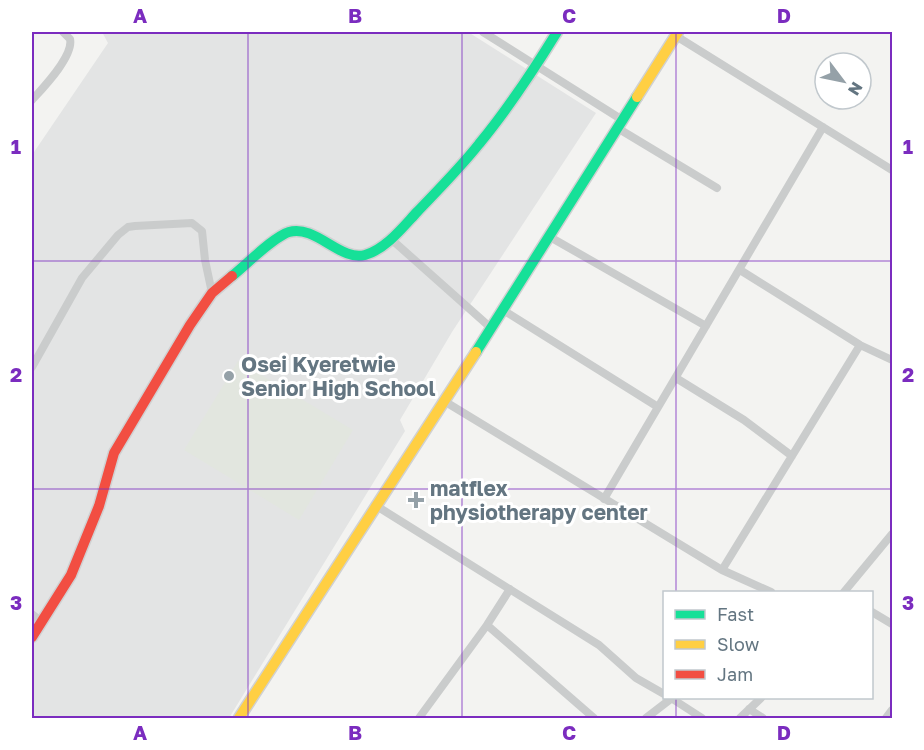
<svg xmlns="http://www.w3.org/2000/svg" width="924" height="750" font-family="'Golos Text',sans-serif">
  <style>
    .built { fill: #e3e4e4 }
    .green { fill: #e2e6df }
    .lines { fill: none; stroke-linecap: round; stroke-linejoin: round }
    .fast-casing { stroke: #d0d1d2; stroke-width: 13 }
    .slow-casing { stroke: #d0d1d2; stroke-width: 13 }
    .jam-casing { stroke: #d0d1d2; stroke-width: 13 }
    .street { stroke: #cacccc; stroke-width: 8 }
    .fast { stroke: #16e098; stroke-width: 10 }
    .slow { stroke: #ffcf43; stroke-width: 10 }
    .jam { stroke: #f24e42; stroke-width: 10 }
    .grid { fill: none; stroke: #7b2cbf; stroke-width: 1.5; stroke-opacity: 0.55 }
    .poi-dot { fill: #95a1a8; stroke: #fff; stroke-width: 2 }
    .labels { text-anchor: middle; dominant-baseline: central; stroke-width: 6; stroke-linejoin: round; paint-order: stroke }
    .poi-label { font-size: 21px; font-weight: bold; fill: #637581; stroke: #fff; text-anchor: start }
    .neatline { fill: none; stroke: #7b2cbf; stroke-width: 2 }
    .grid-label { font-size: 20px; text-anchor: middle; font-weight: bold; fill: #7b2cbf }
  </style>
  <rect width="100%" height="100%" fill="#f3f3f1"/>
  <path class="built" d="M 102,32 L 468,32 L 596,113 L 452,332 L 400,420 L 405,431 L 229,718 L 32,718 L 32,155 L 108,43 Z"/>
  <path class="green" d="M 238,361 L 353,430 L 299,520 L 184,450 Z"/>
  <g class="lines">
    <defs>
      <path id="fast" d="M 232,276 C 246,265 273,237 289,232 C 315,224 341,262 365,255 C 386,249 403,227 417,212 C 438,190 460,168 479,144 C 508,109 533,71 557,32
        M 476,352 L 637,97"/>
      <path id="slow" d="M 637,97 L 678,32
        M 239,718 L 476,352"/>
      <path id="jam" d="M 32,637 L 71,575 L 99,506 L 114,453 L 190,325 L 212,293 L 232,276"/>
    </defs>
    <use href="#fast" class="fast-casing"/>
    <use href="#slow" class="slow-casing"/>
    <use href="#jam" class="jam-casing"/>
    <path class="street" d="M 483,32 L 624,121
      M 676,36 L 892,170
      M 32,100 C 43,88 74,56 70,39 L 63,32
      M 619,129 L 717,188
      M 550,237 L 706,326
      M 391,239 L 491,328
      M 740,270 L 860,345 L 892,360
      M 503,310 L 658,407
      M 32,367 L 82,278 L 118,235 L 128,227 L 135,226 L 192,223 L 202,231 L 205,260 L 212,293
      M 676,378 L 744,420 L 792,456
      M 444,401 L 722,570 L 771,592
      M 604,499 L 823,127
      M 375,505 L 599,645 L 636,678 L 664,694
      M 722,570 L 860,345
      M 844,592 L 892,534
      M 872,612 L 892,624
      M 32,614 L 42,622
      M 487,625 L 594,718
      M 671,698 L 702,718
      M 749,709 L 763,718
      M 419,718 L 487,625 L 510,589
      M 646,718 L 672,698
      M 740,718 L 761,698
      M 886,718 L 892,710"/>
    <use href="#fast" class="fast"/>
    <use href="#slow" class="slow"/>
    <use href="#jam" class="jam"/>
  </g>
  <path class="grid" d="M 248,32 L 248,718M 462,32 L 462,718M 676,32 L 676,592M 32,261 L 892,261M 32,489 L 892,489M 676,698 L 676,718"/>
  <g class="poi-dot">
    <circle cx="229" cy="376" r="6"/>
    <path d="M413 491h6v6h6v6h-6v6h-6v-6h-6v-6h6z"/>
  </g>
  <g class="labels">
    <g class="poi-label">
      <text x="241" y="364">Osei Kyeretwie<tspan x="241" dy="24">Senior High School</tspan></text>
      <text x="430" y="488">matflex<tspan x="430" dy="24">physiotherapy center</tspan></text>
    </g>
  </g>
  <rect width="924" height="750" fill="none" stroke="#ffffff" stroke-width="66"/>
  <rect x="663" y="591" width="210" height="108" fill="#ffffff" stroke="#c1c8cd" stroke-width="1.5"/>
  <rect x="675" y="610" width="30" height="9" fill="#16e098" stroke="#c1c8cd" stroke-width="1.5"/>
  <text x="717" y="621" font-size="18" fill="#637581">Fast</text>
  <rect x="675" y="640" width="30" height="9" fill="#ffcf43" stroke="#c1c8cd" stroke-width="1.5"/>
  <text x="717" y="651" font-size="18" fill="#637581">Slow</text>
  <rect x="675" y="670" width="30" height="9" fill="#f24e42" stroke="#c1c8cd" stroke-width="1.5"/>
  <text x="717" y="681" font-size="18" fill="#637581">Jam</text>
  <g transform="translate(843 81) rotate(122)"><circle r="28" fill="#ffffff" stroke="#c1c8cd" stroke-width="1.5"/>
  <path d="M0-4.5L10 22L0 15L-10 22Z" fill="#95a1a8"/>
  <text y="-9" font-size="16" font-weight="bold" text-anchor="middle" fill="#637581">N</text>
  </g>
  <rect x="33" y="33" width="858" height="684" class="neatline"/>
  <g class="grid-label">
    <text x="140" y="23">A</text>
    <text x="355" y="23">B</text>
    <text x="569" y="23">C</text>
    <text x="784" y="23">D</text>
    <text x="16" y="154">1</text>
    <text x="908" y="154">1</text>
    <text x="16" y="382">2</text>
    <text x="908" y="382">2</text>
    <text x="16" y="610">3</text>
    <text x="908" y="610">3</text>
    <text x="140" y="740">A</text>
    <text x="355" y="740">B</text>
    <text x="569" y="740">C</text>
    <text x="784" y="740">D</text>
  </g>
</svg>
